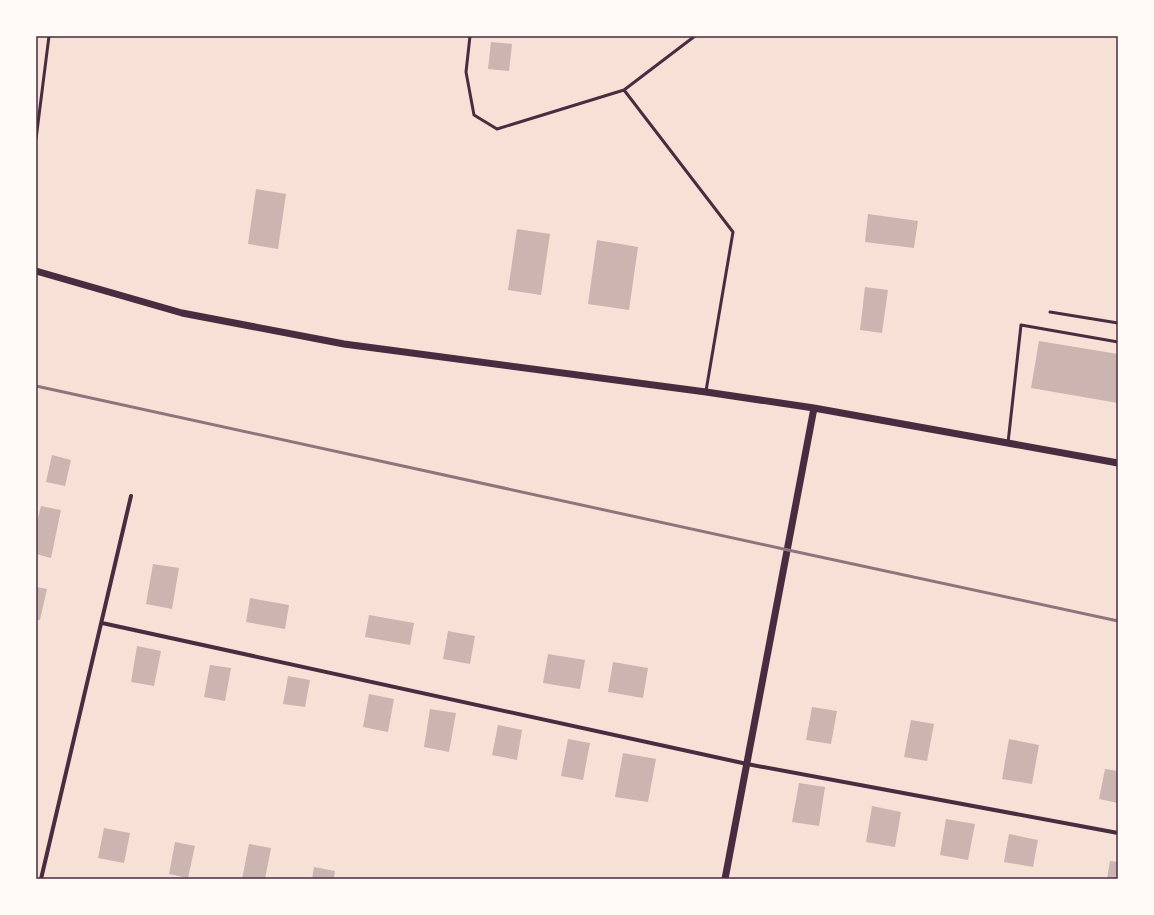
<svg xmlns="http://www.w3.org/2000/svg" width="1154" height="915" font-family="'PT Sans Narrow',sans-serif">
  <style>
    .building { fill: #ccb4b1 }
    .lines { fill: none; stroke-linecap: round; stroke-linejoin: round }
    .service { stroke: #4a2c40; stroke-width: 3 }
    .minor { stroke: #4a2c40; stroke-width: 4 }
    .tertiary { stroke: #4a2c40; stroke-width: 7 }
    .rail { stroke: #8f747c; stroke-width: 3 }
    .neatline { fill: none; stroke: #4a2c40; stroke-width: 1.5 }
  </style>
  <rect width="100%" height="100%" fill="#f7e1d7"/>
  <path class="building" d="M 491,42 L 512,44 L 509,71 L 488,69 Z
    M 256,189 L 286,194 L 278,249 L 248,244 Z
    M 868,214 L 918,221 L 914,248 L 865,242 Z
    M 517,229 L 550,234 L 541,295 L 508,290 Z
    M 597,240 L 638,247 L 629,310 L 588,304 Z
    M 865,287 L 888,290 L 882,333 L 860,330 Z
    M 1039,341 L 1118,354 L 1118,403 L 1031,388 Z
    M 52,455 L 71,460 L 65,486 L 46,482 Z
    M 41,506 L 61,510 L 51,558 L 36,554 L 36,526 Z
    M 153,564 L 179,568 L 172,609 L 146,604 Z
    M 36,587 L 47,589 L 40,620 L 36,620 Z
    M 250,598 L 289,605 L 285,629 L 246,622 Z
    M 369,615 L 414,623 L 410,645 L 365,637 Z
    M 448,631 L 475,636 L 470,664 L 443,659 Z
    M 137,646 L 161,651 L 154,686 L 131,682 Z
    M 548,654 L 585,660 L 580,689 L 543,683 Z
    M 613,662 L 648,668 L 643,698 L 608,692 Z
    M 210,665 L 231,668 L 225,701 L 204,697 Z
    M 288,676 L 310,680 L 305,707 L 283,704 Z
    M 369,694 L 394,699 L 388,732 L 363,727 Z
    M 812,707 L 837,711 L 831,744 L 806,740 Z
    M 430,709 L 456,713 L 449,752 L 424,747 Z
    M 911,720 L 934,724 L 927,761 L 904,757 Z
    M 498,725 L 522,730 L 517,760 L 492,755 Z
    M 568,739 L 590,743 L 583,780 L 561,776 Z
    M 1009,739 L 1039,745 L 1032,784 L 1002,779 Z
    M 623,753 L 656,759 L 648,802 L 615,797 Z
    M 1105,769 L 1118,771 L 1118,803 L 1099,799 Z
    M 799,783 L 825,787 L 819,826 L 792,822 Z
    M 872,806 L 901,812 L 895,847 L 866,842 Z
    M 946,819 L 975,824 L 968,860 L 940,855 Z
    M 104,828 L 130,833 L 124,863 L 98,858 Z
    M 1009,834 L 1038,840 L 1033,867 L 1004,862 Z
    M 175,842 L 195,846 L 188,878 L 169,874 Z
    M 249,844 L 271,848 L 265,879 L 242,879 Z
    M 1110,861 L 1118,862 L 1118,879 L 1107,879 Z
    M 314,867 L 335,871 L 334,879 L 312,879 Z"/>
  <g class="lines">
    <path class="service" d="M 470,36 L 466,72 L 474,115 L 497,129 L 624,90 L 695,36
      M 624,90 L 733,232 L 706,391
      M 36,139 L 49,36
      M 1050,312 L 1118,323
      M 1008,443 L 1021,325 L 1118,342"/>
    <path class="minor" d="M 102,623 L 747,764 L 1118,833
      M 41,879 L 131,496"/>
    <path class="tertiary" d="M 36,271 L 182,313 L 344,344 L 706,392 L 814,408 L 1118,463
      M 725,879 L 814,408"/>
    <path class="rail" d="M 36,386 L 788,550 L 1118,621"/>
  </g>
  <rect width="1154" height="915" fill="none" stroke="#fffaf5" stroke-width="74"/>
  <rect x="37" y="37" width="1080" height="841" class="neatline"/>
</svg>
